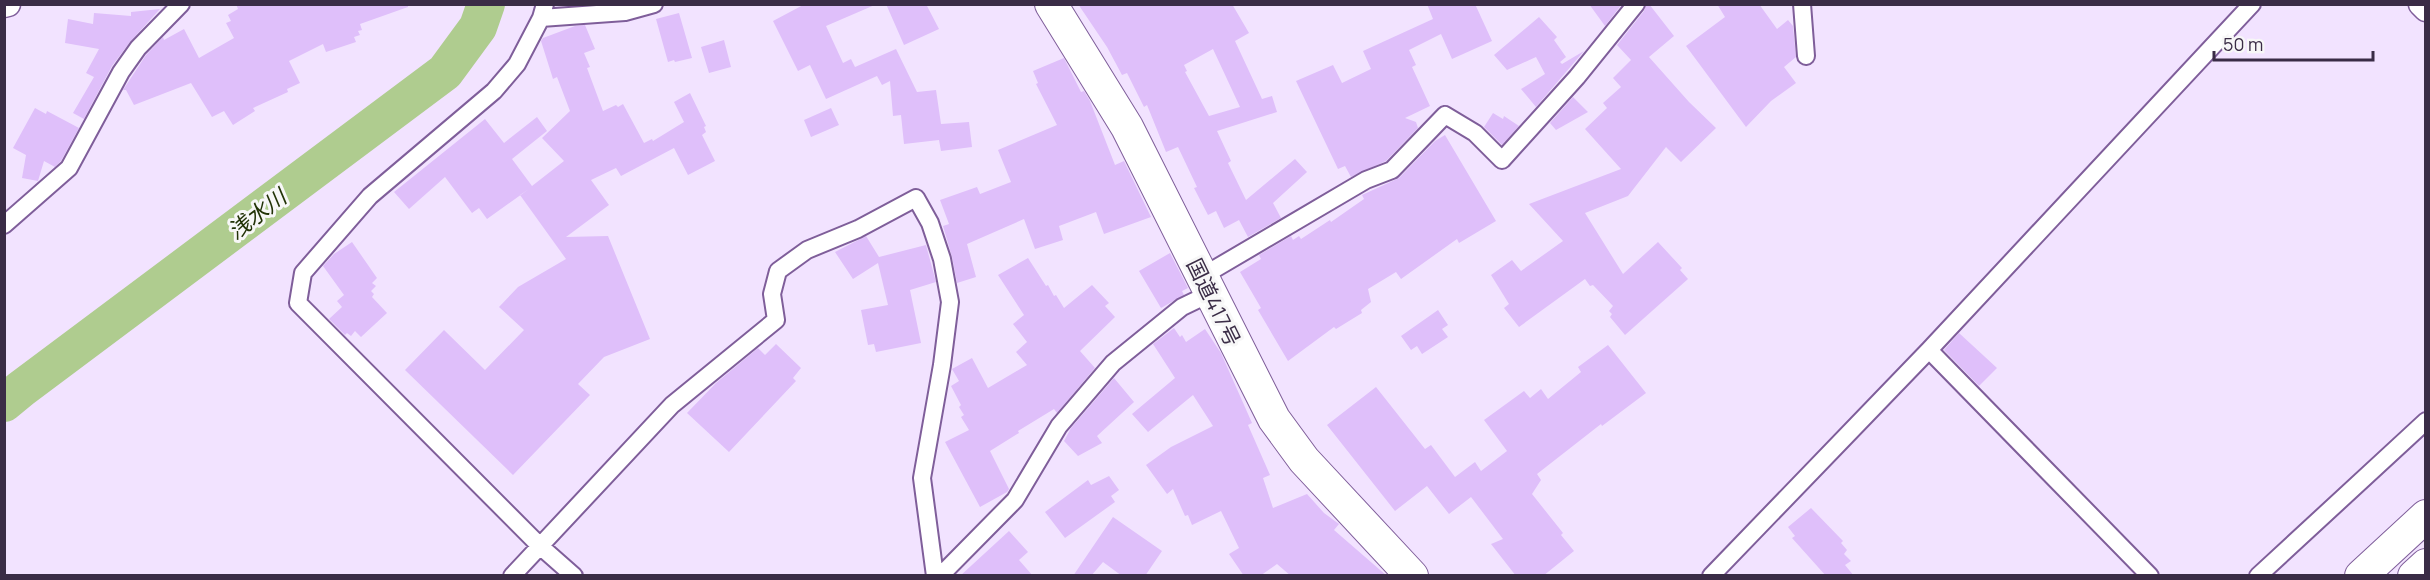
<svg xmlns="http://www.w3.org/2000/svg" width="2430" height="580" font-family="Manrope,'Noto Sans JP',sans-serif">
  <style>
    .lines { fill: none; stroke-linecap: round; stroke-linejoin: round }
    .river { stroke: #afcc8f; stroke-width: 38 }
    .building { fill: #dfbffa; fill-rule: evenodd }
    .street-casing { stroke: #7f5e9a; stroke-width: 20 }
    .secondary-casing { stroke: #7f5e9a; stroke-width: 27 }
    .highway-casing { stroke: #7f5e9a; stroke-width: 34 }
    .street { stroke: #fff; stroke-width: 16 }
    .secondary { stroke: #fff; stroke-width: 24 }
    .highway { stroke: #fff; stroke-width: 32 }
    .labels { text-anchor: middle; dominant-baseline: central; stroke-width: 6; stroke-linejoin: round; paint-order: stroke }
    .street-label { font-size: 21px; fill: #3a2c46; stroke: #f7f7f7 }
    .water-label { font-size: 22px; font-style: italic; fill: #223307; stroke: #f7f7f7 }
  </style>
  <rect width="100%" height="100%" fill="#f2e3ff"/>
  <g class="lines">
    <path class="river" d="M 4,403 L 21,389 L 445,72 L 478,27 L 486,4"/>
  </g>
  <path class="building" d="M 236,4 L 408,4 L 408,7 L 360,24 L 362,30 L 358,31 L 360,35 L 354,37 L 356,42 L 326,52 L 323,44 L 289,61 L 300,83 L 287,89 L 288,92 L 253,108 L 255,111 L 233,125 L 224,111 L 212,117 L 191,83 L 134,105 L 126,90 L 123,90 L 146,55 L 163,37 L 164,40 L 184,29 L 199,58 L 234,38 L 226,23 L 231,21 L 228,15 L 238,9 Z
    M 805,4 L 877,4 L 826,26 L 843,63 L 851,59 L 855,67 L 896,49 L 917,92 L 936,90 L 941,124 L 969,122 L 972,147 L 941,151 L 939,140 L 904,144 L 901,115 L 893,116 L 890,81 L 882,85 L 877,76 L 826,99 L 810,65 L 798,71 L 773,21 Z
    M 886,4 L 926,4 L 939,29 L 904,45 Z
    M 1078,4 L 1232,4 L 1249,33 L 1235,41 L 1262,99 L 1272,96 L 1277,112 L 1217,131 L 1231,161 L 1228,163 L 1246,200 L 1295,159 L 1307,172 L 1273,203 L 1281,218 L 1248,237 L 1239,220 L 1224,228 L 1216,211 L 1208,215 L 1194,188 L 1197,187 L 1178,147 L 1166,152 L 1147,105 L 1144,107 L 1127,73 L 1122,75 L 1107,47 ZM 1213,49 L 1240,107 L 1209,116 L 1185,72 L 1187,71 L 1184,65 Z
    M 1427,4 L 1475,4 L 1492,41 L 1452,59 L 1441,34 L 1409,50 L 1416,65 L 1412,67 L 1430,106 L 1405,118 L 1416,122 L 1418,128 L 1386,161 L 1351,177 L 1345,166 L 1338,169 L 1296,81 L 1333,65 L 1342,83 L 1371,69 L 1363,51 L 1433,19 Z
    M 1589,4 L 1622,4 L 1605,26 Z
    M 1646,4 L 1649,4 L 1674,36 L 1649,57 L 1689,102 L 1716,128 L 1681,162 L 1666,147 L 1628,196 L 1585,213 L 1623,274 L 1658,242 L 1682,268 L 1680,270 L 1688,279 L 1625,335 L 1610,317 L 1612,314 L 1609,311 L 1613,306 L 1593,285 L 1590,286 L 1585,279 L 1519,327 L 1504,308 L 1509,304 L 1491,275 L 1512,260 L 1521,271 L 1563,241 L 1529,204 L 1621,169 L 1585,129 L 1607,108 L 1603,103 L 1621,87 L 1613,78 L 1631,60 L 1617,45 L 1644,11 Z
    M 1717,4 L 1759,4 L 1777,29 L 1788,20 L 1793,26 L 1796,57 L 1784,67 L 1796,83 L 1771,101 L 1746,127 L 1686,46 L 1725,17 Z
    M 160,9 L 130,42 L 112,66 L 84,119 L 73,113 L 94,77 L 86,73 L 99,49 L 65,43 L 68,19 L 93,24 L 94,13 L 131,16 L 131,12 Z
    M 679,13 L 692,58 L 675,62 L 674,60 L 668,62 L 656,19 Z
    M 1539,17 L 1557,37 L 1554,40 L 1566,57 L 1560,62 L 1562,64 L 1584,51 L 1536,107 L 1521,89 L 1545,74 L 1536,57 L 1507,70 L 1494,55 Z
    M 585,25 L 595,49 L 584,53 L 590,67 L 587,68 L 603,111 L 616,105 L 618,107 L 623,104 L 644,143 L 652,139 L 653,141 L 684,122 L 674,102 L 690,93 L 706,126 L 704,127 L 706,132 L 702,135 L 715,161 L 688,175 L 674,148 L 621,176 L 616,168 L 591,180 L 609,205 L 566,237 L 608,236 L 650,339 L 604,357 L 578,384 L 590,395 L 513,475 L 405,370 L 444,330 L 485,370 L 524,330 L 499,307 L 518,287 L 566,259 L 520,195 L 529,189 L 487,219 L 479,208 L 472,213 L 445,177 L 409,209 L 394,192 L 485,119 L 504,143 L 537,117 L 547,131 L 512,159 L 532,186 L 564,161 L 542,138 L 570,111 L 557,77 L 553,79 L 541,41 L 543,38 L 575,26 Z
    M 724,40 L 731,67 L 709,73 L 701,47 Z
    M 1064,58 L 1081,92 L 1084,91 L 1090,101 L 1115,165 L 1124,161 L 1151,217 L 1104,234 L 1096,212 L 1059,226 L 1063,240 L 1035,249 L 1024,219 L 967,244 L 976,277 L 957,283 L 952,257 L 943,226 L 949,224 L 940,200 L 977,187 L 980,194 L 1011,182 L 998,150 L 1057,125 L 1036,84 L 1038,83 L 1033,71 Z
    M 1573,97 L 1588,112 L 1556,130 L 1550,123 Z
    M 35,108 L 46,114 L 47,111 L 79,128 L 61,161 L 55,167 L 44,161 L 38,181 L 22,178 L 26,155 L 13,148 Z
    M 831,108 L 839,125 L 811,137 L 804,120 Z
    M 1493,113 L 1503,119 L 1504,116 L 1519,126 L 1502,145 L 1484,127 Z
    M 1445,135 L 1496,221 L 1459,243 L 1457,239 L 1401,279 L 1396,272 L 1368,289 L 1371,302 L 1361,310 L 1362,313 L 1336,329 L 1334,327 L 1288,361 L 1258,310 L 1261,308 L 1240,272 L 1261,259 L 1259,255 L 1291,236 L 1293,240 L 1299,236 L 1301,239 L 1330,220 L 1331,222 L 1364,199 L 1362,195 L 1399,178 L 1435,141 Z
    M 866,236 L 879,257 L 926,245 L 936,282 L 910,290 L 921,343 L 876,352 L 874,344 L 868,345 L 861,310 L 888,305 L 878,263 L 853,279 L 835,252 Z
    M 352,242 L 377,278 L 372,283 L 376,286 L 371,291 L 374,294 L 372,297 L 387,313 L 361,337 L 355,331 L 351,336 L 347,333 L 345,335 L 329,319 L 342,307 L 337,301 L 344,295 L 323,266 L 334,254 Z
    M 1170,253 L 1188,288 L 1182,291 L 1184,295 L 1161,308 L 1139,271 Z
    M 1028,258 L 1046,286 L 1048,285 L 1054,296 L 1056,295 L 1064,308 L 1092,285 L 1109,303 L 1105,306 L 1115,317 L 1080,351 L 1095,368 L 1057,413 L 1054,409 L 1018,431 L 1019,433 L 990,451 L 1009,489 L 1007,492 L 980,507 L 945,442 L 969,430 L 961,417 L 964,415 L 959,407 L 961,405 L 951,386 L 959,381 L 952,369 L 972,358 L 988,388 L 1027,365 L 1016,352 L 1027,342 L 1013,324 L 1024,315 L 998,275 Z
    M 1438,310 L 1448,325 L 1442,329 L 1448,337 L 1422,354 L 1417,346 L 1411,350 L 1401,336 Z
    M 1174,328 L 1180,337 L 1182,335 L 1186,342 L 1205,329 L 1221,353 L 1252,423 L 1248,425 L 1270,475 L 1263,478 L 1273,508 L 1307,494 L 1324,513 L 1339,524 L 1334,530 L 1387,576 L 1291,576 L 1277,564 L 1260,576 L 1244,576 L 1229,554 L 1239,548 L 1221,511 L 1192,525 L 1188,515 L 1185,516 L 1173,489 L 1167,494 L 1146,465 L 1171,447 L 1213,426 L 1193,395 L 1148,432 L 1132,414 L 1175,378 L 1153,344 Z
    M 1959,333 L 1997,368 L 1979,386 L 1944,350 Z
    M 776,344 L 801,368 L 793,378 L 796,381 L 729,452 L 687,413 L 716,383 L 758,348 L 765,355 Z
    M 1608,345 L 1646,393 L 1602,426 L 1601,424 L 1537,474 L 1541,480 L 1532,494 L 1563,533 L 1561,535 L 1574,551 L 1543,576 L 1516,576 L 1491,544 L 1503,539 L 1471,497 L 1449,514 L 1427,486 L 1395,511 L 1327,425 L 1376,387 L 1425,449 L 1431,445 L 1455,477 L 1475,462 L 1481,471 L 1507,451 L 1484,420 L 1524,391 L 1530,398 L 1541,389 L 1548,399 L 1581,372 L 1578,367 Z
    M 1114,378 L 1134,402 L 1097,436 L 1102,443 L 1078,456 L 1064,441 L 1071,428 Z
    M 1109,476 L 1119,490 L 1111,496 L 1115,502 L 1065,538 L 1045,512 L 1088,480 L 1091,485 Z
    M 1811,508 L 1843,541 L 1841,543 L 1847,550 L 1844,554 L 1851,561 L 1845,565 L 1854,576 L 1826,576 L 1792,538 L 1795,536 L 1788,527 Z
    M 1113,517 L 1162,551 L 1145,576 L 1122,576 L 1103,562 L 1091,576 L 1073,576 Z
    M 1009,531 L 1028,552 L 1019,560 L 1033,576 L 960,576 Z"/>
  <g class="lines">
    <defs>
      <path id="street" d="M 545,4 L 541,18 L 517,64 L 494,91 L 370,196 L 303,273 L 298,303 L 540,546 L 574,576
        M 1802,4 L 1806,56
        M 541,18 L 625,12 L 654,4
        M 4,225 L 69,168 L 121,72 L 138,48 L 181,4
        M 1201,277 L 1366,180 L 1392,170 L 1445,115 L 1475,133 L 1502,160 L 1577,77 L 1636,4
        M 1929,350 L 2150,576
        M 512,576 L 672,405 L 776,320 L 772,294 L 778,271 L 807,250 L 858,229 L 916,198 L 930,223 L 942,259 L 950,302 L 942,365 L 922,478 L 935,576
        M 940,576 L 1015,500 L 1059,426 L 1113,363 L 1182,307 L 1209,294
        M 1711,576 L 1929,350 L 2252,4
        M 2258,576 L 2426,421"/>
      <path id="secondary" d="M 2421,4 L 2426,9
        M 4,5 L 8,4"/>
      <path id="highway" d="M 1051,4 L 1127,127 L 1274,419 L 1304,460 L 1412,576
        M 2361,576 L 2426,516
        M 2414,576 L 2426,565"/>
    </defs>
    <use href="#street" class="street-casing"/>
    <use href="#secondary" class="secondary-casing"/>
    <use href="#highway" class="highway-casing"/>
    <use href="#street" class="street"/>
    <use href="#secondary" class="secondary"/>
    <use href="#highway" class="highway"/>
  </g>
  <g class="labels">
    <g class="street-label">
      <text transform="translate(1214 302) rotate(64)">国道417号</text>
    </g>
    <g class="water-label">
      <text transform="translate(257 214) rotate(-37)">浅水川</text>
    </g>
  </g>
  <rect width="2430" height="580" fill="none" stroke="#3a2c46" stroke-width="12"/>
  <path d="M2214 51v9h159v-9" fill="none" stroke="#3a2c46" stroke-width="3"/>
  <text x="2223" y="51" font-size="18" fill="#3a2c46" stroke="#f7f7f7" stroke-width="4.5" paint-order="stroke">50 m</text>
</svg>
